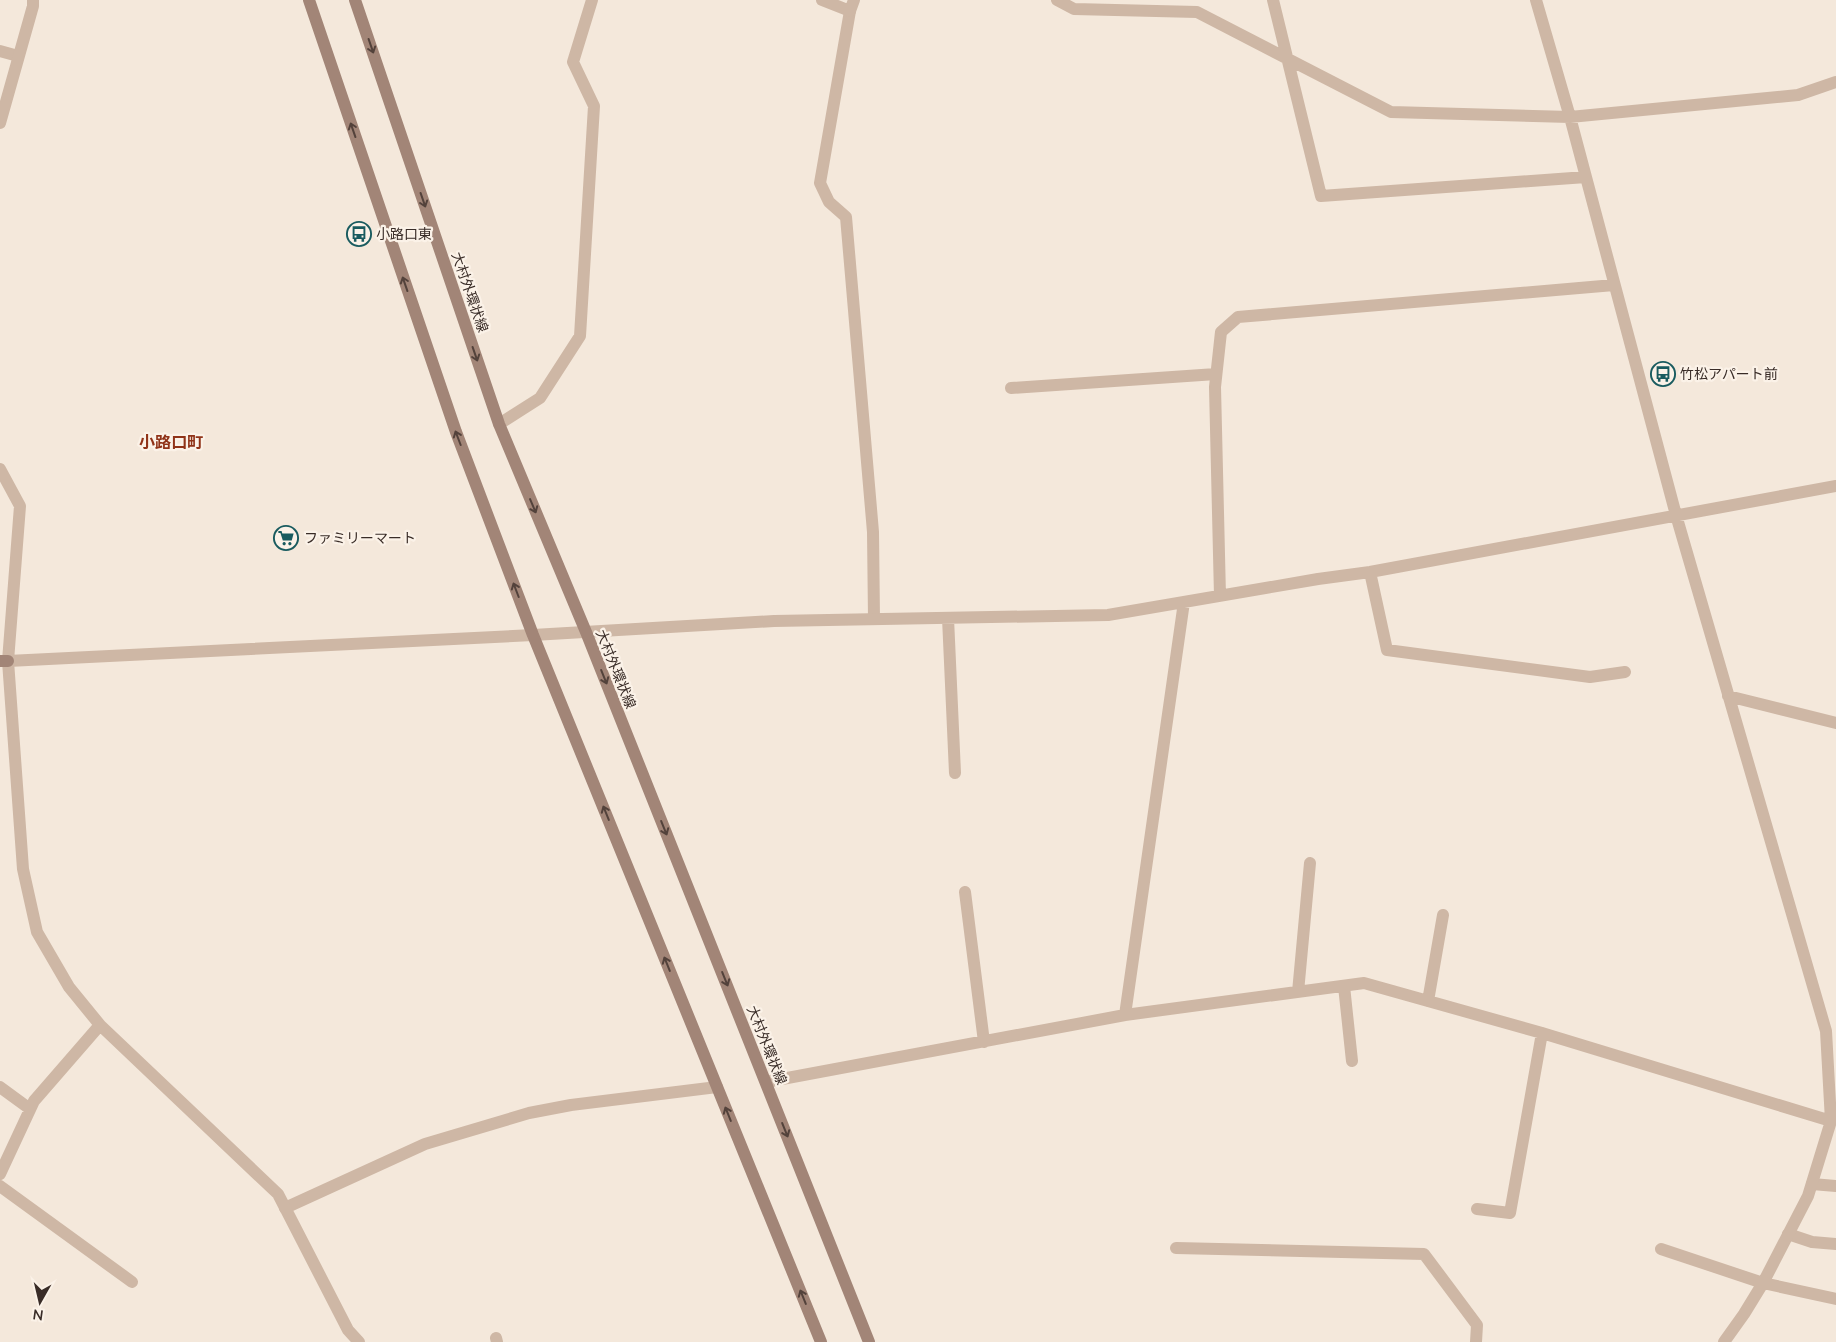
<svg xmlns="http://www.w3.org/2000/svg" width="1836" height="1342" font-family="Mulish,'Noto Sans JP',sans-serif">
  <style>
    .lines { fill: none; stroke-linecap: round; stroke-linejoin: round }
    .lane { stroke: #ceb7a5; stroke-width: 12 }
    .street { stroke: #ceb7a5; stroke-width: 12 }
    .secondary { stroke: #a28577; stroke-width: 12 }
    .oneway { stroke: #53423b }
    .labels { text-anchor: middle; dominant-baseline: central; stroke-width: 4.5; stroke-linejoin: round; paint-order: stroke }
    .poi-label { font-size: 14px; fill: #392c27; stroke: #fbf2e8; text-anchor: start }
    .street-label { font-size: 14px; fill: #392c27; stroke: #fbf2e8 }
    .quarter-label { font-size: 16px; font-weight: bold; fill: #903318; stroke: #fbf2e8 }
  </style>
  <rect width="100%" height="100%" fill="#f4e8db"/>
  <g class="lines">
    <path class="lane" d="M 850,11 L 820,183 L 829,202 L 846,217 L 873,532 L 874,619
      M 0,51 L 18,56
      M 1812,1184 L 1836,1186
      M 285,1208 L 425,1144 L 529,1113 L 571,1105 L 717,1087
      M 1788,1234 L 1812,1242 L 1836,1244"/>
    <path class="street" d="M 822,0 L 850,11 L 854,0
      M 1057,0 L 1074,9 L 1197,12 L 1391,112 L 1570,117 L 1798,95 L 1836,82
      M 1273,0 L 1321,196 L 1586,177
      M 1536,0 L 1570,117 L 1676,515 L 1826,1031 L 1831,1121 L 1808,1196 L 1763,1283 L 1744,1314 L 1724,1342
      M 0,123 L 33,6 L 33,0
      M 1011,388 L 1216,374
      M 499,424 L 540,398 L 580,336 L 594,106 L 573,62 L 592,0
      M 0,469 L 20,506 L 8,661 L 23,869 L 37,932 L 69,987 L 100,1025 L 278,1194 L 348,1330 L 359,1342
      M 1370,572 L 1387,650 L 1590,677 L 1625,672
      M 1220,596 L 1215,387 L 1221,332 L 1238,317 L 1614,285
      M 948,618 L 955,773
      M 8,661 L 533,635 L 774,621 L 1108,615 L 1318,579 L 1370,572 L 1836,486
      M 1728,696 L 1836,723
      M 965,892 L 984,1042
      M 1344,986 L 1352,1061
      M 1298,992 L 1310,863
      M 1428,1001 L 1443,915
      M 1125,1015 L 1184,602
      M 766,1082 L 1125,1015 L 1364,983 L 1542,1033 L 1831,1121
      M 0,1087 L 30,1109
      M 0,1174 L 34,1101 L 100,1025
      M 0,1186 L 132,1282
      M 1477,1209 L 1510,1213 L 1542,1033
      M 1176,1248 L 1424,1254 L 1477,1325 L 1476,1342
      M 1661,1249 L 1763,1283 L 1836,1299
      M 496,1338 L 497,1342"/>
    <path class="secondary" d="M 309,0 L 456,432 L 533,635 L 821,1342
      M 355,0 L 499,424 L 586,632 L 869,1342
      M 0,661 L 8,661"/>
  </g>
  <defs><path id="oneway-shaft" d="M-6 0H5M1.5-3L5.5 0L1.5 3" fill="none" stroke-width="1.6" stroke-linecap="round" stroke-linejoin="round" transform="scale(1.25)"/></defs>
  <g class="oneway">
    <use href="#oneway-shaft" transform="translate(371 46) rotate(71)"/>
    <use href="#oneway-shaft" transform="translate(353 130) rotate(-109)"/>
    <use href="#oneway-shaft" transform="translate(423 200) rotate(71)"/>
    <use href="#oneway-shaft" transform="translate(405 284) rotate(-109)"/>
    <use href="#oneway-shaft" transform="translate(475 354) rotate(71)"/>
    <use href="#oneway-shaft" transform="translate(458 438) rotate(-111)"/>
    <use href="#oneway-shaft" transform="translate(533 506) rotate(67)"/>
    <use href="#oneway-shaft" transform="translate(516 590) rotate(-111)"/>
    <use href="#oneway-shaft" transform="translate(604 677) rotate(68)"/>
    <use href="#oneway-shaft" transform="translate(606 813) rotate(-112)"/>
    <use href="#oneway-shaft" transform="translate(664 828) rotate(68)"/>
    <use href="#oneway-shaft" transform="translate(667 964) rotate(-112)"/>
    <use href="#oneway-shaft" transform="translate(725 979) rotate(68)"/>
    <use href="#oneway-shaft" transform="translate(728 1114) rotate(-112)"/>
    <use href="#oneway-shaft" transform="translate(785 1130) rotate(68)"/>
    <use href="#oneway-shaft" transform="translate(803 1297) rotate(-112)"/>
  </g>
  <defs>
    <symbol id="bus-ring" viewBox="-11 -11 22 22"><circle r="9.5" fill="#fbf2e8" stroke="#195b5f" stroke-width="1.5"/><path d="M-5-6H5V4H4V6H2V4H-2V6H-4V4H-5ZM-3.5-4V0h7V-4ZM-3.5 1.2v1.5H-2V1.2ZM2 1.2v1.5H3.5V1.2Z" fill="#195b5f"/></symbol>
    <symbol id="supermarket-ring" viewBox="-11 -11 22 22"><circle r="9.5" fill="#fbf2e8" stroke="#195b5f" stroke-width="1.5"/><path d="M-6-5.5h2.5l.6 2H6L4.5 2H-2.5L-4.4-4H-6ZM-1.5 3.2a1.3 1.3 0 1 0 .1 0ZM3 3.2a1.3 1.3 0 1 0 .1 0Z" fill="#195b5f"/></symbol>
  </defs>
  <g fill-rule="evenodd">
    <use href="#bus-ring" x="345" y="220" width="28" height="28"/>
    <use href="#bus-ring" x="1649" y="360" width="28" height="28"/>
    <use href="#supermarket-ring" x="272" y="524" width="28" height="28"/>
  </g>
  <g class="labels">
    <g class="poi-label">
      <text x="376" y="234">小路口東</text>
      <text x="1680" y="374">竹松アパート前</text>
      <text x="304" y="538">ファミリーマート</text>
    </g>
    <g class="street-label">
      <text transform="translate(470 292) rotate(71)">大村外環状線</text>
      <text transform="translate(616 669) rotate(68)">大村外環状線</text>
      <text transform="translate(767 1045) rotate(68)">大村外環状線</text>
    </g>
    <g class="quarter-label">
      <text x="171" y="442">小路口町</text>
    </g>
  </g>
  <g transform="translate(40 1302) rotate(188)" stroke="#fbf2e8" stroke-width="4" paint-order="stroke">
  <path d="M0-4L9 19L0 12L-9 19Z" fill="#392c27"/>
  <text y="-8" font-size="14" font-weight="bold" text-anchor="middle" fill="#392c27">N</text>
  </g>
</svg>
